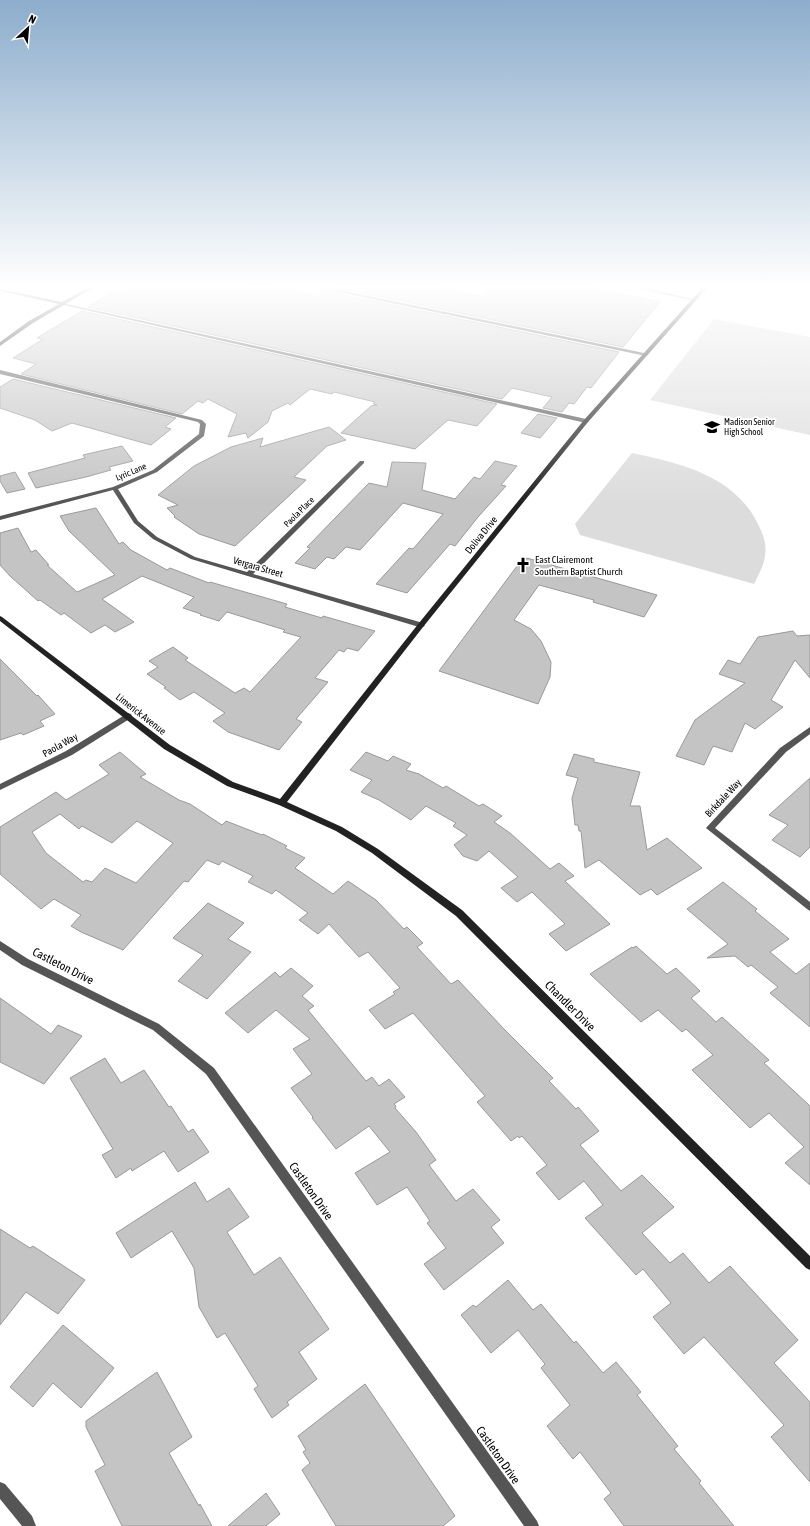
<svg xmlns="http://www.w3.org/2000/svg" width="810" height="1526" font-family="'Asap Condensed',sans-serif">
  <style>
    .green { fill: #dcdcdc }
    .building { fill: #c4c4c4; stroke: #999; fill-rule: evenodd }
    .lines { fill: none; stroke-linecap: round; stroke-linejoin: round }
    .street { fill: #555; fill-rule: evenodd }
    .secondary { fill: #222; fill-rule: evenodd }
    .labels { text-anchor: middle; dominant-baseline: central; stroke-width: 3.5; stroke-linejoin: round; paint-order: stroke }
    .far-poi-label { font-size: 9px; fill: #000; stroke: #fff; text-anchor: start }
    .far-street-label { font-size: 9px; fill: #000; stroke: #fff }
    .street-label { font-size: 10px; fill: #000; stroke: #fff }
    .poi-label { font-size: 10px; fill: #000; stroke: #fff; text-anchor: start }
    .near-street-label { font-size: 12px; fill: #000; stroke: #fff }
  </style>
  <rect width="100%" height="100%" fill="#fff"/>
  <path class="green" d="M 714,319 L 810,337 L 810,435 L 650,400 Z
    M 632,453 C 680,463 735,476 758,524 C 763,534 767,544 765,556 C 764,565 758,576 754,584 L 580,535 L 575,524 Z"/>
  <path class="building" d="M 128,288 L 276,288 L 320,297 L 320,290 L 619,352 L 591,388 L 587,387 L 574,404 L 569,403 L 562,412 L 543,408 L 552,397 L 512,388 L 502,399 L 88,307 L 112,292 L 119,294 Z
    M 339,288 L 442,288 L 480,296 L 487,288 L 593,288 L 660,302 L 623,347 Z
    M 82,311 L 497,404 L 477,426 L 448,420 L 415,449 L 341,433 L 371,406 L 377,405 L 373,404 L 375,402 L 334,392 L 332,394 L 310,389 L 290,405 L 288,403 L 272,411 L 268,422 L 248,438 L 246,433 L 228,437 L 237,414 L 208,399 L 203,403 L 198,401 L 182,414 L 21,374 L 36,364 L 13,358 L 43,339 L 37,338 Z
    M 13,379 L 176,418 L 165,427 L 171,429 L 151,445 L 72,423 L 52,431 L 35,420 L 0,408 L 0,387 Z
    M 538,414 L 557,418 L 540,438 L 521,433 Z
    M 329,427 L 346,440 L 327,446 L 294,477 L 306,480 L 235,546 L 199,534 L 174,517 L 175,516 L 167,508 L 178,505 L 158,495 L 194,466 L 231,447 L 263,438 L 260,447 Z
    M 122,446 L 133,461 L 109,467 L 111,470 L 86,477 L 36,488 L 28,473 L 85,458 L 83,455 Z
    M 495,461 L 517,466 L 501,485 L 506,486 L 478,517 L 455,546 L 450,544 L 407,593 L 376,584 L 409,548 L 413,549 L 443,514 L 403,503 L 360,550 L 346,547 L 334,559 L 327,557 L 315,569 L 295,563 L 310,548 L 307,547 L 369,483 L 387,487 L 392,462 L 426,463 L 422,490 L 455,499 L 474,477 L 480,479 Z
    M 15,472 L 25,489 L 7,493 L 0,481 L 0,476 Z
    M 96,508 L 119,544 L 123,542 L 131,550 L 167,570 L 170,568 L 209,583 L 210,582 L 287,604 L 285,607 L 322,618 L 323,616 L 375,631 L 358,651 L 347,648 L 344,652 L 339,650 L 315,678 L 328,682 L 296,719 L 302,722 L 279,750 L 228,732 L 213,721 L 225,713 L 194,692 L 180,700 L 164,688 L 166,687 L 147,674 L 158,667 L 149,661 L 173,647 L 188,658 L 185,660 L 235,693 L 244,688 L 250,692 L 301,637 L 283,632 L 285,630 L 227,612 L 219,621 L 200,615 L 201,614 L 183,608 L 194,597 L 142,576 L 102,599 L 134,622 L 115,632 L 105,625 L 91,633 L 64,613 L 61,615 L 40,600 L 38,601 L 10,576 L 0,565 L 0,533 L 18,528 L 31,552 L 36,550 L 49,565 L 47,565 L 77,592 L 115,575 L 69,531 L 60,516 Z
    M 527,558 L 657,595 L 644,617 L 593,602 L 594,600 L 539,585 L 514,620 L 531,629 L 541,641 L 551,662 L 550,677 L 538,704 L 439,671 L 517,566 L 521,567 Z
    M 793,631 L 797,636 L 810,635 L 810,678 L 795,660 L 771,700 L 783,707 L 755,729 L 745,723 L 732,752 L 713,746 L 704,765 L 676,756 L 695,720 L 745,683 L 719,674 L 728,660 L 740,664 L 758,637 Z
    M 0,659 L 37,696 L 38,695 L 55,714 L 40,721 L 44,726 L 23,735 L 21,733 L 0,740 Z
    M 120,752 L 146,774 L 140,777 L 179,800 L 190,804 L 222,825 L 226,821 L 262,835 L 263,834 L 287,846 L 285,848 L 305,858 L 295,868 L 333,894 L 348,881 L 376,900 L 404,929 L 407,927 L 423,943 L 417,947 L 451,984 L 458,980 L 504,1029 L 553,1078 L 549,1081 L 576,1109 L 578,1107 L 599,1131 L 580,1145 L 621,1191 L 642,1175 L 674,1207 L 642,1233 L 670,1263 L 683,1253 L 709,1283 L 730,1266 L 798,1340 L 774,1363 L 810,1402 L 810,1482 L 771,1437 L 784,1425 L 704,1337 L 684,1354 L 653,1317 L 671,1303 L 643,1269 L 636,1275 L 585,1218 L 603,1205 L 584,1181 L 559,1200 L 536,1173 L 547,1165 L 522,1136 L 519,1138 L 518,1136 L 511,1141 L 477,1102 L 485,1096 L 413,1013 L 385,1029 L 369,1010 L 395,994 L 393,992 L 400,988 L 368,952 L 359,957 L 329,924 L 318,934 L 299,920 L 308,913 L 276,890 L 272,894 L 248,882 L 253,876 L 222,861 L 219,865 L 207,860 L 188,882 L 184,881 L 123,950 L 81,932 L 71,926 L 81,915 L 54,899 L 41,909 L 0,874 L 0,827 L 56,792 L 66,800 L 109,774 L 99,765 ZM 60,814 L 79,829 L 82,826 L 112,843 L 137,821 L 173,843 L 136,883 L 105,868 L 92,882 L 86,880 L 83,882 L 46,853 L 32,832 Z
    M 366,752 L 388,761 L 393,756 L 411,764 L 406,770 L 419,774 L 443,788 L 446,786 L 479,806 L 483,804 L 502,816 L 494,822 L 510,833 L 550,869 L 559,863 L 574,876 L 565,881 L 610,924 L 566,951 L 549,934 L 565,924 L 532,892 L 517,902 L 501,888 L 518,877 L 489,851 L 477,861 L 463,856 L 454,845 L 467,835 L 453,826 L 456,823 L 426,806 L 411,820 L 379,800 L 361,792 L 372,780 L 350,770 Z
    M 574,754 L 594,759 L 594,762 L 640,772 L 630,806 L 640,806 L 647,850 L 667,838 L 702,868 L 657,895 L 651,889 L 640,895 L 599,860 L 585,868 L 581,831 L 579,831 L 578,825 L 575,825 L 572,798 L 578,778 L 566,775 Z
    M 810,778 L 810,847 L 800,857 L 772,840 L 788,825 L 769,815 Z
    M 723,882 L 757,909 L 755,911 L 789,939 L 770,952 L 796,974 L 810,963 L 810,1027 L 770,993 L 778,987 L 751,965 L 748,967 L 735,956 L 707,958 L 728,944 L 687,909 Z
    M 208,903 L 244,923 L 228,939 L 251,952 L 207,999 L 178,981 L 203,955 L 173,938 Z
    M 636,946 L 667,974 L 676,968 L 700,991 L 691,998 L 716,1022 L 722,1017 L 769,1060 L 764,1063 L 810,1106 L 810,1185 L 785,1163 L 804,1147 L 769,1113 L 750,1128 L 692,1070 L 713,1055 L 686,1029 L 682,1032 L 658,1010 L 641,1022 L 590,974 L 632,947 L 633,948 Z
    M 291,968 L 313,986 L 302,996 L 314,1006 L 308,1010 L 366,1081 L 372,1077 L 379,1086 L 389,1079 L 405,1097 L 394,1104 L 396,1106 L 395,1108 L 416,1132 L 436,1160 L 429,1165 L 456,1201 L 473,1189 L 500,1220 L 491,1227 L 504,1243 L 444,1290 L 424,1264 L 446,1248 L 427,1223 L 430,1221 L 407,1187 L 377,1205 L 355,1173 L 390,1152 L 369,1126 L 336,1149 L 312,1118 L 313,1117 L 291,1088 L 312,1074 L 293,1049 L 310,1039 L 276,1010 L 248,1033 L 225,1013 L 275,972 L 280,977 Z
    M 0,998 L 51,1034 L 58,1025 L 82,1036 L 44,1084 L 0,1062 Z
    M 105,1058 L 121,1083 L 144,1070 L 169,1107 L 171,1106 L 188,1132 L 193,1129 L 209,1152 L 178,1172 L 164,1151 L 132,1171 L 131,1168 L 116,1178 L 102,1155 L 113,1149 L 70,1078 Z
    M 195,1182 L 207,1202 L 229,1188 L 249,1217 L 227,1232 L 254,1275 L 280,1257 L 329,1329 L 299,1352 L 317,1379 L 287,1402 L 289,1405 L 272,1418 L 254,1389 L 258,1386 L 225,1333 L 217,1338 L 199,1307 L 194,1268 L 172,1231 L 131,1258 L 116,1233 Z
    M 0,1229 L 30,1248 L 33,1246 L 85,1280 L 58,1314 L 26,1292 L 0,1325 Z
    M 508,1280 L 533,1310 L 541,1304 L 574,1343 L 576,1341 L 603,1373 L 616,1362 L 641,1392 L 637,1395 L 678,1446 L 674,1449 L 701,1481 L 699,1483 L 734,1526 L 624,1526 L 604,1499 L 611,1493 L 580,1452 L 573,1459 L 547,1426 L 570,1405 L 541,1368 L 545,1364 L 518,1330 L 491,1353 L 461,1315 L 473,1305 L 476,1307 Z
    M 63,1325 L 114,1368 L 81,1408 L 53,1383 L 33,1407 L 10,1387 Z
    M 157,1372 L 192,1437 L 169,1453 L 199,1506 L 200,1504 L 212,1526 L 122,1526 L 95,1471 L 105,1465 L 86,1427 L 86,1421 Z
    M 365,1384 L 455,1516 L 443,1526 L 336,1526 L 302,1470 L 310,1463 L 303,1452 L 306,1450 L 298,1436 Z
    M 266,1493 L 280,1514 L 266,1526 L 228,1526 Z"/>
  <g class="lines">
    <path class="street" d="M 319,288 L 330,288 L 649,354 L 646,356 Z
      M 634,288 L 645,288 L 697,300 L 695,301 Z
      M 62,303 L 586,419 L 589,421 L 586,423 L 64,305 L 62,305 Z
      M 0,370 L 202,420 L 206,424 L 204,436 L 157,472 L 118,489 L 138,521 L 157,537 L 195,557 L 247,572 L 360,461 L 364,461 L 364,463 L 253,574 L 423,623 L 425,625 L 423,627 L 419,627 L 191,559 L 153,539 L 134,523 L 113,490 L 0,520 L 0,516 L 113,487 L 153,470 L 199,434 L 200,424 L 198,422 L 0,374 Z
      M 128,713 L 131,714 L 132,716 L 131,718 L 72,755 L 0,790 L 0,784 L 66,751 Z
      M 810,727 L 810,734 L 786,752 L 715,828 L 810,902 L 810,911 L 807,909 L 706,828 L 780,748 Z
      M 0,941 L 28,959 L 159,1024 L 214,1068 L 537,1521 L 539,1526 L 524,1526 L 206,1074 L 153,1030 L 22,965 L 0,950 Z
      M 0,1482 L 5,1484 L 32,1516 L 36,1526 L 22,1526 L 0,1499 Z"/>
    <path class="secondary" d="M 87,288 L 93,288 L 33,323 L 0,346 L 0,342 L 29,321 L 59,304 L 0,291 L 0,289 L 62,302 Z
      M 702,288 L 707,288 L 588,422 L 423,627 L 287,802 L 342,827 L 378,849 L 462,910 L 810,1256 L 810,1270 L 806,1268 L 456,916 L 372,853 L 336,831 L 279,805 L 227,786 L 164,749 L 0,621 L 0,616 L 2,617 L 170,745 L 233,782 L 280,799 L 419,623 L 584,420 Z"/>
  </g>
  <linearGradient id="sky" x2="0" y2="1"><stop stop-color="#8cadcc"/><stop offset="0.57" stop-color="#fff"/><stop offset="1" stop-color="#fff" stop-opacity="0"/></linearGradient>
  <rect width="810" height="502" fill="url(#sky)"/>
  <defs>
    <symbol id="school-bare" viewBox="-9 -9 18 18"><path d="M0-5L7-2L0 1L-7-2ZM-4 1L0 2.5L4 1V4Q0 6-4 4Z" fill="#000" stroke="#fff" stroke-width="2.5" paint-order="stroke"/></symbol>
    <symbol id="church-bare" viewBox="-9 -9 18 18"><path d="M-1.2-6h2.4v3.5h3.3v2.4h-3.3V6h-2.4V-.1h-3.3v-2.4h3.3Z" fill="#000" stroke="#fff" stroke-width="2.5" paint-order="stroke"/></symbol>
  </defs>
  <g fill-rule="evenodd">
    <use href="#school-bare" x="701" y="416" width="22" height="22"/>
    <use href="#church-bare" x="512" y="554" width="22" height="22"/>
  </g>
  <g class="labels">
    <g class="far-poi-label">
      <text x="724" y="422">Madison Senior<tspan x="724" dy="10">High School</tspan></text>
    </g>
    <g class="far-street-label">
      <text transform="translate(131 472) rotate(-23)">Lyric Lane</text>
      <text transform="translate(299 512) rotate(-45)">Paola Place</text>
    </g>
    <g class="street-label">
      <text transform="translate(481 535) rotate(-51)">Doliva Drive</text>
      <text transform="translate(258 567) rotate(16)">Vergara Street</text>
      <text transform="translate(141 714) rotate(38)">Limerick Avenue</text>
      <text transform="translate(60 745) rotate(-29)">Paola Way</text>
      <text transform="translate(723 798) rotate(-47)">Birkdale Way</text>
    </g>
    <g class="poi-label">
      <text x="535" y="559">East Clairemont<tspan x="535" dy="12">Southern Baptist Church</tspan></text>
    </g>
    <g class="near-street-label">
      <text transform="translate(63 966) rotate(27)">Castleton Drive</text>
      <text transform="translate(570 1006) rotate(45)">Chandler Drive</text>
      <text transform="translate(311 1191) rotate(55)">Castleton Drive</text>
      <text transform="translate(498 1455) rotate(55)">Castleton Drive</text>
    </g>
  </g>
  <g transform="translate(28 28) rotate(26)" stroke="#ffffff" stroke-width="3" paint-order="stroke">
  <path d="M0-3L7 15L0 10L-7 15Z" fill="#000000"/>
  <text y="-6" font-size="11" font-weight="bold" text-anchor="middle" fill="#000000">N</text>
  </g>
</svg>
